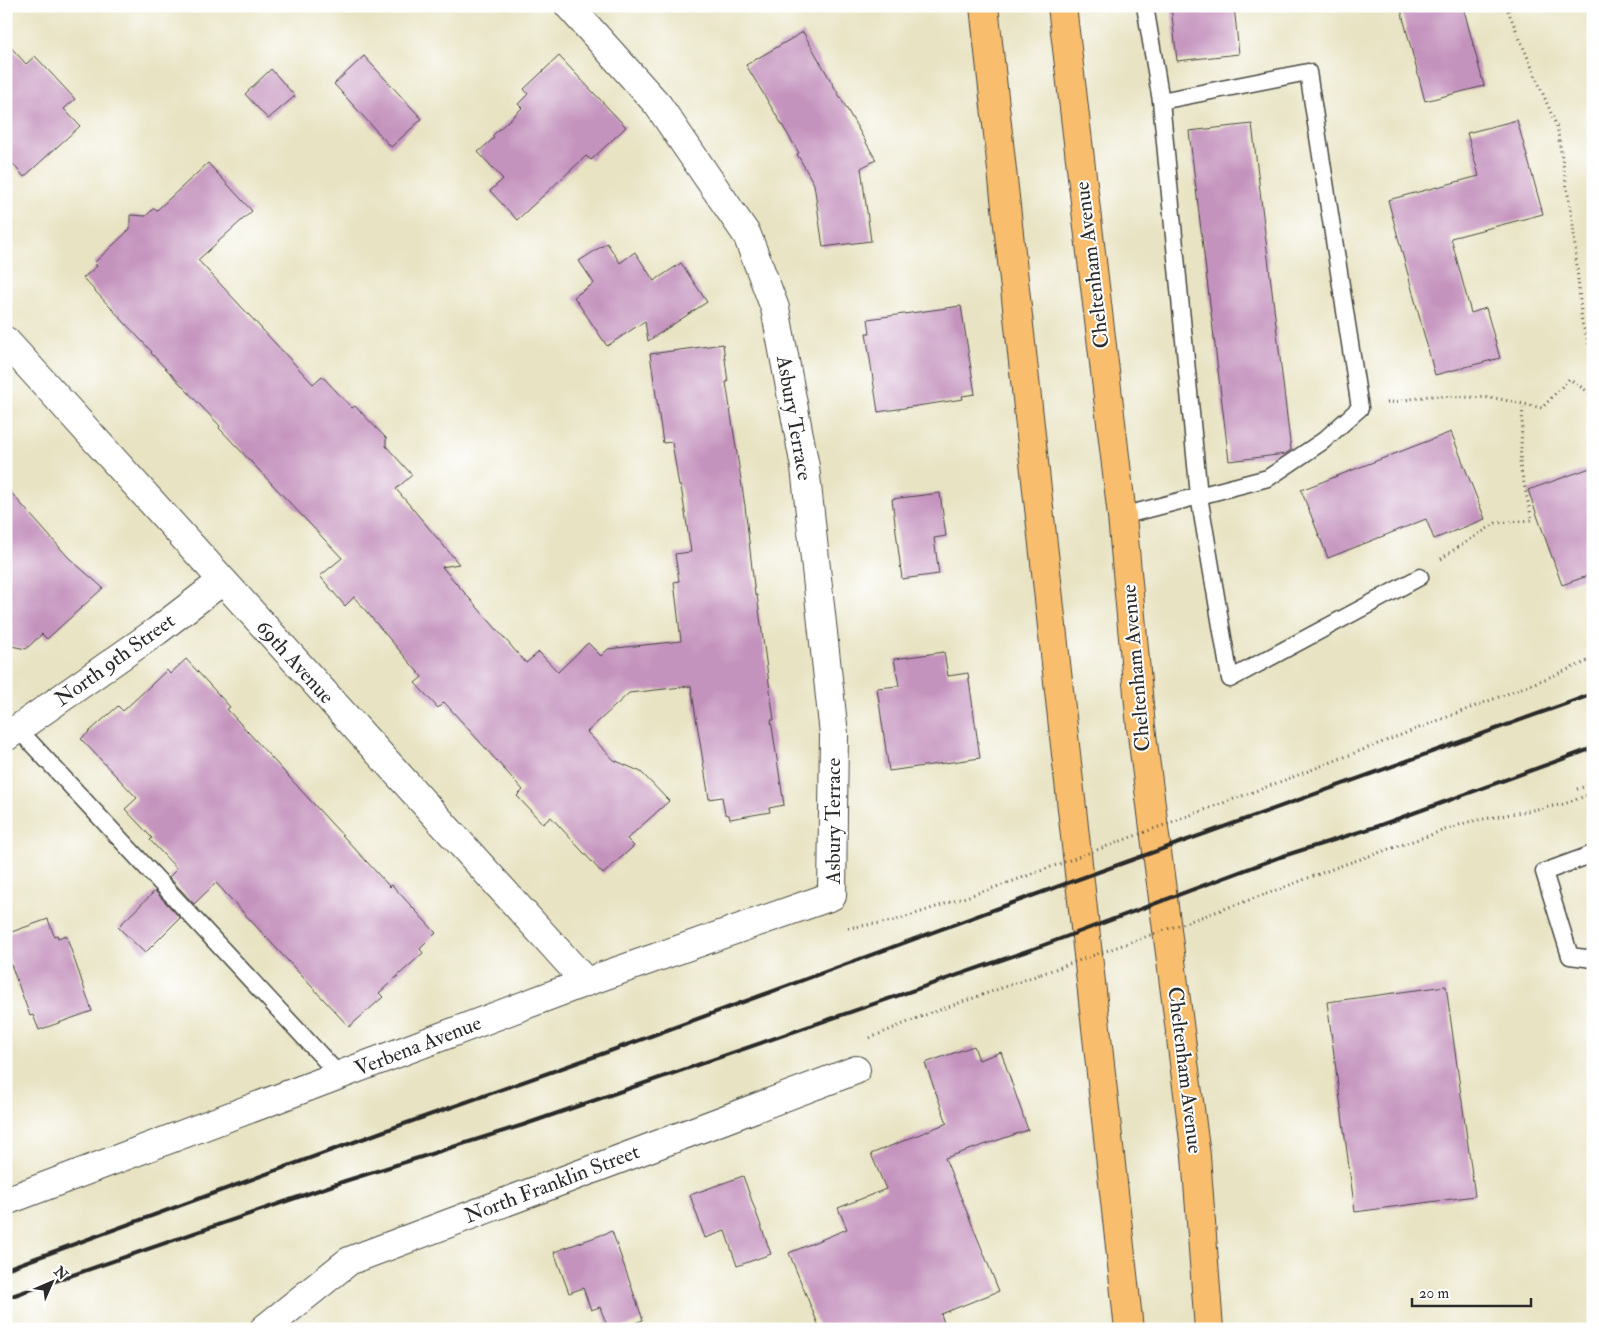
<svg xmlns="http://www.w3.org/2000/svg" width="1599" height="1335" font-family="'IM FELL Double Pica',serif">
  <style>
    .building { fill: #c493bd }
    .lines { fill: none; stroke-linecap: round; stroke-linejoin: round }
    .lane-casing { stroke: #474742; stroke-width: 19 }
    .street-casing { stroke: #474742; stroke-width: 30 }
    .highway-casing { stroke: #474742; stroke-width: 30 }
    .path { stroke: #474742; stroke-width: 3; stroke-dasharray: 1 4; stroke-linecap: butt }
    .lane { stroke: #fff; stroke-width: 16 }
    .street { stroke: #fff; stroke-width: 28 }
    .highway { stroke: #f9be6d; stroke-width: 28 }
    .rail { stroke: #2b2b2b; stroke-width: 4 }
    .path-bridge { stroke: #474742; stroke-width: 3; stroke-dasharray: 1 4; stroke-linecap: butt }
    .labels { text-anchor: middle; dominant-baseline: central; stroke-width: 4; stroke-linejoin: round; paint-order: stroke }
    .street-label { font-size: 21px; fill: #2b2b2b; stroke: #fff }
  </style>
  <rect width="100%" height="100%" fill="#fff"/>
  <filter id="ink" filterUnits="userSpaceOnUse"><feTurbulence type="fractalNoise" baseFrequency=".02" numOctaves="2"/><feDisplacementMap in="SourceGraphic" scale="10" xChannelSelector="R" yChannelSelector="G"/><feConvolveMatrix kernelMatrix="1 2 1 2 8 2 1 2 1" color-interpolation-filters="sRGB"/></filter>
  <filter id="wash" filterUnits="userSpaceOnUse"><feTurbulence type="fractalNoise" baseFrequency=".0096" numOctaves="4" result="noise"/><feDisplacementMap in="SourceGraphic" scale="20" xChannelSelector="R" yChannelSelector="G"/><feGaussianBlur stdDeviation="1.12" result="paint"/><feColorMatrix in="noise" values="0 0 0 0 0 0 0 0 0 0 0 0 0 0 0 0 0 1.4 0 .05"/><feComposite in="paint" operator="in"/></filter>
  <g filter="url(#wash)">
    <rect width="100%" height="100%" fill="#e8e3c2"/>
    <g id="blocks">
      <path class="building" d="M 1171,6 L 1234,6 L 1239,54 L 1177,61 Z
        M 1400,6 L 1463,6 L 1484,86 L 1425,101 Z
        M 803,32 L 876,160 L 861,168 L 871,241 L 823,247 L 814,184 L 797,154 L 799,153 L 746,65 Z
        M 6,42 L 26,64 L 35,56 L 75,99 L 64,109 L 80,126 L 24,177 L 6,156 Z
        M 364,56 L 422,119 L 391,147 L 334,84 Z
        M 559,56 L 626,127 L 591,160 L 586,156 L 517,220 L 490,191 L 503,179 L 478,152 L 494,138 L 492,136 L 522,108 L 518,104 L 528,94 L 524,89 Z
        M 271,69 L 295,96 L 268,119 L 245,94 Z
        M 1517,120 L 1543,214 L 1451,238 L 1471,313 L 1486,308 L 1500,358 L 1435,375 L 1388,200 L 1479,176 L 1467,133 Z
        M 1252,124 L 1291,450 L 1285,454 L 1229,461 L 1189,131 Z
        M 208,163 L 252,211 L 198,260 L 313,384 L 322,376 L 352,408 L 355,406 L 386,438 L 386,446 L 412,475 L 396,489 L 459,564 L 442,567 L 526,663 L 539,652 L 558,672 L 588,643 L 601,656 L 608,649 L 681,641 L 674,582 L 679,581 L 675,554 L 691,552 L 681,486 L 679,486 L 672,442 L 663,443 L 650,354 L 723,344 L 728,382 L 726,382 L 745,506 L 755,595 L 757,595 L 774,720 L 771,720 L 784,805 L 769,808 L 770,812 L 730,819 L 729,815 L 725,814 L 722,797 L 709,799 L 691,686 L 629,693 L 587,732 L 614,760 L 641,772 L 669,801 L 627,839 L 634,846 L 603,874 L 551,817 L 543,824 L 517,796 L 523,790 L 444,702 L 438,708 L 415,683 L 422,677 L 354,597 L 345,606 L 320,576 L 342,558 L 219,428 L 220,426 L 151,353 L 152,352 L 83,278 L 97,266 L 94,263 L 130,229 L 130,215 L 146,216 L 154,208 L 157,210 Z
        M 607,243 L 620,263 L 635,252 L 654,281 L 681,263 L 707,302 L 648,341 L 645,321 L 607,346 L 574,297 L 594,283 L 579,261 Z
        M 961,306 L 975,394 L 962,396 L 963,399 L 878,412 L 866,333 L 870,333 L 868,319 Z
        M 1451,432 L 1485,519 L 1434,539 L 1426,519 L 1328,558 L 1301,490 Z
        M 1593,467 L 1593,574 L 1562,585 L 1528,490 Z
        M 6,487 L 69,558 L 103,588 L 47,639 L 42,634 L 26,649 L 6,645 Z
        M 940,493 L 946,536 L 934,538 L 939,574 L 902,579 L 892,499 Z
        M 944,652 L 948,676 L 968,673 L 980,758 L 889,771 L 877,688 L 899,686 L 894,659 Z
        M 186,659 L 230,707 L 227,709 L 309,799 L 390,887 L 392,885 L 436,933 L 420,949 L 423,953 L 379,993 L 383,997 L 349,1027 L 216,883 L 194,904 L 169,877 L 177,869 L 150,840 L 152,838 L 125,809 L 137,798 L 81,739 L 118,706 L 123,711 L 167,670 L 170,674 Z
        M 155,891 L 180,918 L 145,953 L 118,927 Z
        M 48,919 L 54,936 L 57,935 L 58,938 L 66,935 L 92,1011 L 39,1030 L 33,1015 L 30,1016 L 6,951 L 6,934 Z
        M 1446,986 L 1475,1196 L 1355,1212 L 1327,1002 Z
        M 974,1046 L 979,1060 L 1001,1052 L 1028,1130 L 945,1158 L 999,1291 L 941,1314 L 946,1329 L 820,1329 L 789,1253 L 847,1229 L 838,1208 L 886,1189 L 871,1154 L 947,1123 L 925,1063 Z
        M 743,1176 L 771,1254 L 737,1266 L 725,1231 L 705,1238 L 690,1195 Z
        M 612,1231 L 643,1320 L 619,1329 L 608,1329 L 600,1307 L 591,1310 L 583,1288 L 569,1293 L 554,1252 Z"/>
    </g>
  </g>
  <g filter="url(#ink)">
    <use href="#blocks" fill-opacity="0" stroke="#474742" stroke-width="1"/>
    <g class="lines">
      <defs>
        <path id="lane" d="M 1145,6 L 1161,101 L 1199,496 L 1230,679 L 1420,577
          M 1122,516 L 1268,478 L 1323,441 L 1360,408 L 1308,72 L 1161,101
          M 18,729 L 340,1076
          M 1593,854 L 1544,872 L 1570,956 L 1593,959"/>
        <path id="street" d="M 6,341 L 586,982
          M 6,737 L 157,631 L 222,581
          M 6,1201 L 586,982 L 832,896 L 834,734 L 805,467 L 775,308 L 747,235 L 658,105 L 569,6
          M 264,1329 L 349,1261 L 856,1070"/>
        <path id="highway" d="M 984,6 L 1129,1329
          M 1062,6 L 1122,516 L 1141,727 L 1196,1156 L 1209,1329"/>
      </defs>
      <use href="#lane" class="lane-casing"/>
      <use href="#street" class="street-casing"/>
      <use href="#highway" class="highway-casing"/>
      <path class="path" d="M 1506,6 L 1557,127 L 1573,225 L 1582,323 L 1593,357
        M 1387,403 L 1429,396 L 1495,398 L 1542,408 L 1569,379 L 1593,395
        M 1441,559 L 1449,553 L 1496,523 L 1532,520 L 1520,466 L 1523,405
        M 1293,777 L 1545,679 L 1593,659
        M 1577,789 L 1593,784
        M 1266,894 L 1340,866 L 1468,822 L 1564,804 L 1593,793
        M 848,928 L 894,921 L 1008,883
        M 870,1038 L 920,1017 L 1041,974"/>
      <use href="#lane" class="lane"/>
      <use href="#street" class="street"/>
      <use href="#highway" class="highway"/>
      <path class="rail" d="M 6,1269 L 387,1130 L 610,1051 L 1026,898 L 1593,694
        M 6,1298 L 345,1181 L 523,1125 L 1033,949 L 1280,857 L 1375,827 L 1593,748"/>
      <path class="path-bridge" d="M 1008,883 L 1293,777
        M 1041,974 L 1266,894"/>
    </g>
  </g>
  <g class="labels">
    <g class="street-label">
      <text transform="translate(1092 265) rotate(-97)">Cheltenham Avenue</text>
      <text transform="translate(794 418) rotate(80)">Asbury Terrace</text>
      <text transform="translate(115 660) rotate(-36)">North 9th Street</text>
      <text transform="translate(295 662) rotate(48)">69th Avenue</text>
      <text transform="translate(1136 668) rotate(-95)">Cheltenham Avenue</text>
      <text transform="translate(833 821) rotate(-90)">Asbury Terrace</text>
      <text transform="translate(418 1046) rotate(-21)">Verbena Avenue</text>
      <text transform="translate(1185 1070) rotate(83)">Cheltenham Avenue</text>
      <text transform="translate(552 1184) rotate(-21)">North Franklin Street</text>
    </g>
  </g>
  <rect width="1599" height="1335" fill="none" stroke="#fff" stroke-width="25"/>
  <g transform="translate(52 1282) rotate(45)" stroke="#ffffff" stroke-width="4" paint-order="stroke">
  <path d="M0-4L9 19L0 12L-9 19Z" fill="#2b2b2b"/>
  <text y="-8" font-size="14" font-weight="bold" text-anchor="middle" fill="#2b2b2b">N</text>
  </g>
  <path d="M1412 1298v8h119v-8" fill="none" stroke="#2b2b2b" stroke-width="2.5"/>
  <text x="1419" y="1298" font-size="15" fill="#2b2b2b" stroke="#ffffff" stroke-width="4" paint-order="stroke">20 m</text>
</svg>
